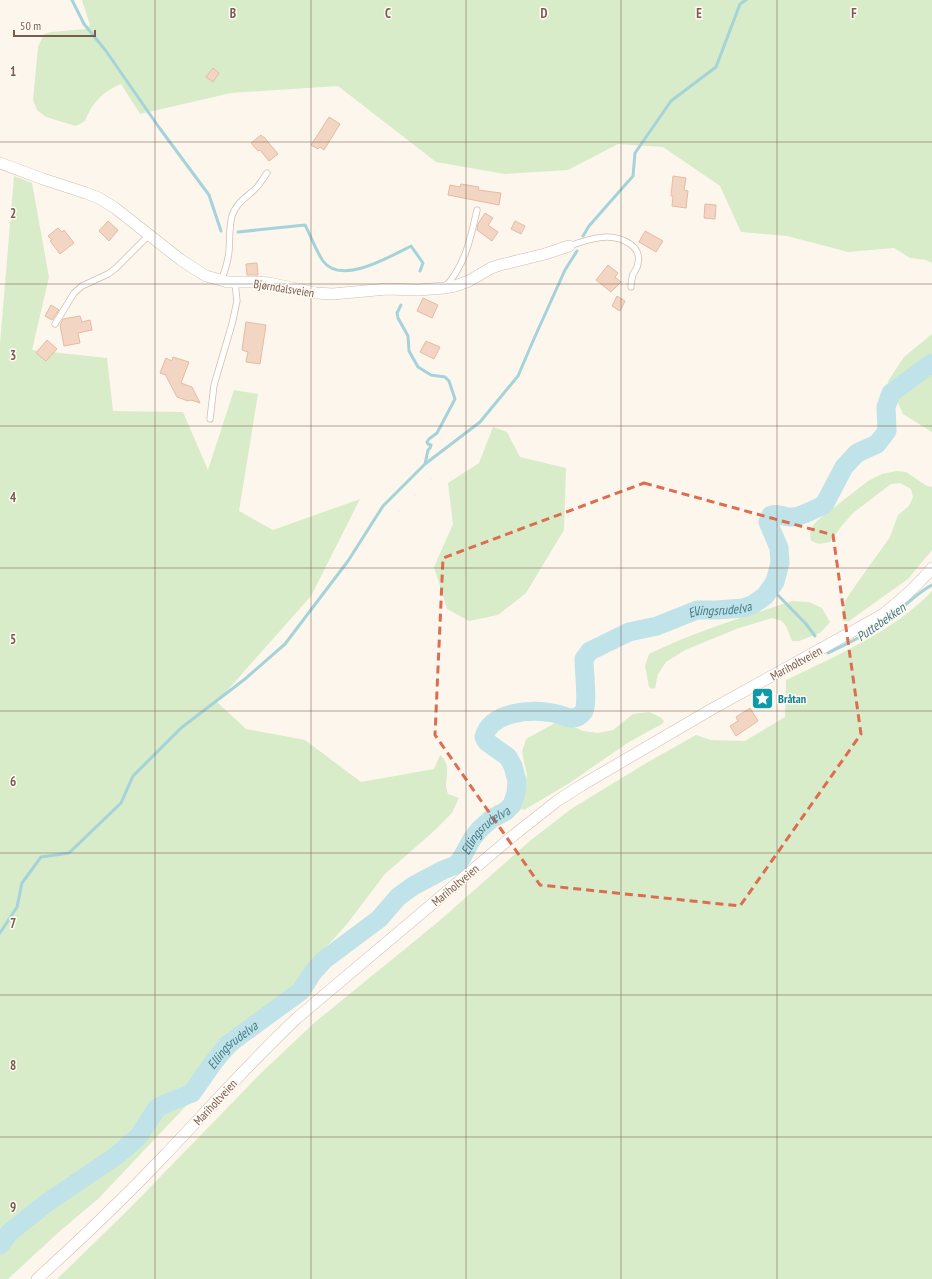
<svg xmlns="http://www.w3.org/2000/svg" width="932" height="1279" font-family="'PT Sans Narrow',sans-serif">
  <style>
    .green { fill: #d8ecc9 }
    .lines { fill: none; stroke-linecap: round; stroke-linejoin: round }
    .stream { stroke: #a5d3da; stroke-width: 3 }
    .river { stroke: #bfe3e8; stroke-width: 19 }
    .building { fill: #f3d5c3; stroke: #e6bba3 }
    .lane-casing { stroke: #d1beb0; stroke-width: 7 }
    .street-casing { stroke: #d1beb0; stroke-width: 12 }
    .lane { stroke: #fff; stroke-width: 5.5 }
    .street { stroke: #fff; stroke-width: 11 }
    .marked { fill: none; stroke: #dc6d51; stroke-width: 3; stroke-dasharray: 8 5; stroke-linejoin: round }
    .grid { fill: none; stroke: #7a5c4d; stroke-width: 1; stroke-opacity: 0.55 }
    .labels { text-anchor: middle; dominant-baseline: central; stroke-width: 3; stroke-linejoin: round; paint-order: stroke }
    .street-label { font-size: 12px; fill: #7a5c4d; stroke: #fffaf3 }
    .culture-label { font-size: 12px; font-weight: bold; fill: #0d838f; stroke: #fffaf3; text-anchor: start }
    .water-label { font-size: 13px; font-style: italic; fill: #437c86; stroke: #fffaf3 }
    .grid-label { font-size: 13px; text-anchor: middle; font-weight: bold; fill: #7a5c4d; stroke: #fffaf3; stroke-width: 3; stroke-linejoin: round; paint-order: stroke }
  </style>
  <rect width="100%" height="100%" fill="#fdf6ec"/>
  <path class="green" d="M 82,0 L 932,0 L 932,263 L 926,260 L 910,258 L 894,248 L 848,252 L 787,236 L 741,232 L 720,186 L 663,147 L 618,144 L 568,170 L 505,174 L 436,162 L 338,86 L 231,93 L 140,114 L 121,84 C 103,91 92,103 85,121 L 76,126 L 46,117 L 37,110 L 33,100 L 38,47 L 44,34 L 51,32 L 86,29 L 90,25 Z
    M 14,176 L 32,183 L 49,277 L 32,350 L 107,358 L 113,411 L 183,412 L 208,470 L 234,390 L 258,394 L 239,511 L 273,530 L 360,499 L 311,596 L 217,702 L 246,729 L 305,740 L 361,782 L 434,769 L 440,755 C 450,763 447,773 446,784 C 446,787 447,791 448,794 L 459,798 L 452,813 L 434,831 L 385,874 L 347,924 L 319,955 L 284,1008 L 237,1050 L 185,1107 L 99,1198 L 60,1231 L 8,1279 L 0,1279 L 0,344 Z
    M 932,334 L 932,432 L 903,414 L 888,381 L 904,357 Z
    M 493,427 L 507,432 L 520,457 L 566,468 L 564,530 L 526,593 L 498,615 L 469,621 L 447,609 L 434,567 L 453,524 L 448,483 L 479,463 Z
    M 896,471 L 906,472 L 927,486 L 932,487 L 932,550 L 908,579 L 849,621 L 843,621 L 842,612 L 845,601 L 855,586 L 890,537 L 898,515 L 909,506 L 913,497 L 911,489 L 900,483 L 891,484 L 853,513 L 840,528 L 830,542 L 819,544 L 811,541 C 809,532 811,527 818,520 L 868,481 L 882,474 Z
    M 932,591 L 932,1279 L 57,1279 L 127,1211 L 261,1073 L 314,1023 L 438,922 L 531,840 L 571,809 L 648,762 L 696,735 L 711,740 L 745,741 L 785,717 L 786,680 C 834,657 896,630 932,591 Z
    M 792,601 L 809,602 L 822,608 L 830,622 L 820,633 L 799,641 L 792,641 L 786,626 L 782,621 L 772,618 L 739,628 L 685,650 L 666,662 L 658,674 L 655,688 L 652,689 L 649,687 L 645,666 L 649,654 C 695,631 744,617 792,601 Z
    M 649,712 L 660,717 L 664,721 L 662,724 L 629,742 L 568,784 L 524,810 L 521,809 L 527,775 L 522,752 L 526,739 L 555,723 L 566,723 L 583,731 L 598,733 L 613,730 L 633,714 Z"/>
  <g class="lines">
    <path class="stream" d="M 72,0 L 84,24 L 106,51 L 158,126 L 209,195 L 221,231
      M 238,232 L 305,225 C 311,236 316,251 323,261 C 341,286 391,256 411,246 L 423,263 L 420,271
      M 583,236 L 589,226 L 633,176 L 635,153 L 671,101 L 716,67 L 740,4 L 746,0
      M 401,305 L 397,313 L 398,318 L 408,336 L 409,351 L 418,367 L 431,375 L 445,377 L 449,381 L 455,399 L 437,433 L 429,439 L 427,442 L 428,444 L 431,445 L 430,448 L 428,450 L 425,464
      M 771,588 L 806,624 L 815,636
      M 828,653 C 848,643 869,634 888,620 C 902,609 916,593 932,585
      M 0,933 L 17,907 L 22,883 L 41,857 L 69,853 L 121,803 L 133,776 L 181,728 L 245,679 L 285,644 L 348,561 L 383,506 L 425,464 L 480,422 L 518,376 L 533,341 L 565,270 L 577,251"/>
    <path class="river" id="s1" d="M 0,1245 L 10,1232 L 48,1202 L 116,1156 L 138,1137 L 157,1108 L 167,1103 L 192,1093 L 213,1063 L 227,1045 L 301,991 L 313,972 L 324,960 L 379,919 L 398,897 L 413,886 L 443,870 L 456,865 L 461,859 L 472,839 L 479,830 L 491,819 L 506,811 L 512,805 L 516,793 L 517,781 L 513,766 L 508,757 L 487,742 L 484,737 C 491,711 531,709 553,713 C 559,714 565,717 571,718 C 577,718 581,716 584,711 C 588,702 584,671 584,659 L 590,651 L 629,632 L 657,626 L 697,610 L 717,610 L 743,608 L 752,605 L 765,596 L 775,582 L 780,563 L 779,548 L 768,522 L 771,515 C 781,513 782,517 790,517 C 800,518 816,508 824,505 L 844,467 L 857,453 L 877,444 L 887,431 L 886,407 L 891,393 L 932,363"/>
  </g>
  <path class="building" d="M 213,68 L 219,73 L 213,82 L 206,77 Z
    M 329,117 L 340,124 L 324,150 L 320,147 L 318,149 L 311,145 Z
    M 261,135 L 263,137 L 264,137 L 278,154 L 269,161 L 260,150 L 258,151 L 251,143 Z
    M 673,176 L 686,178 L 684,190 L 688,191 L 686,208 L 672,206 L 673,196 L 671,196 Z
    M 461,184 L 479,187 L 478,190 L 501,193 L 499,205 L 448,195 L 450,185 L 460,187 Z
    M 705,204 L 716,205 L 715,219 L 704,218 Z
    M 485,213 L 493,218 L 488,225 L 498,232 L 492,241 L 477,230 L 478,224 Z
    M 108,221 L 118,230 L 109,241 L 99,231 Z
    M 515,221 L 525,226 L 521,234 L 511,229 Z
    M 58,228 L 62,232 L 64,230 L 74,243 L 60,254 L 50,241 L 52,240 L 48,236 Z
    M 645,231 L 663,241 L 656,252 L 639,242 Z
    M 257,263 L 258,275 L 247,275 L 246,264 Z
    M 608,265 L 618,273 L 615,277 L 621,282 L 611,292 L 596,280 Z
    M 617,296 L 625,301 L 620,311 L 612,306 Z
    M 423,298 L 438,305 L 432,318 L 417,311 Z
    M 51,305 L 59,310 L 52,320 L 45,316 Z
    M 80,316 L 82,322 L 90,320 L 92,330 L 78,333 L 80,343 L 64,346 L 60,325 L 63,319 Z
    M 246,322 L 266,325 L 260,364 L 246,362 L 248,352 L 242,350 Z
    M 47,340 L 57,349 L 46,361 L 36,353 Z
    M 426,341 L 440,347 L 434,359 L 420,352 Z
    M 173,357 L 189,362 L 181,383 L 192,387 L 200,403 L 191,400 L 188,401 L 177,397 L 166,376 L 166,375 L 160,373 L 166,358 L 172,361 Z
    M 750,708 L 758,721 L 736,736 L 730,726 L 738,721 L 736,717 Z"/>
  <g class="lines">
    <defs>
      <path id="lane" d="M 569,246 C 589,239 611,231 630,244 C 636,248 640,255 638,263 C 638,267 635,271 633,274 C 632,278 631,283 631,287
        M 221,281 C 225,271 228,261 229,251 C 230,239 229,227 232,216 C 236,202 249,196 258,186 C 261,182 264,177 267,173
        M 445,287 C 465,266 471,237 477,210
        M 55,324 L 74,293 L 82,286 L 108,274 L 116,268 L 149,235
        M 210,419 L 214,385 L 232,324 L 237,301 L 235,283"/>
      <path id="street" d="M 0,163 L 43,179 L 86,193 L 99,198 L 115,208 L 181,260 L 206,276 L 228,282 L 255,282 L 269,283 L 316,293 L 333,294 L 387,289 L 418,290 L 444,288 L 455,286 L 469,281 L 491,268 L 500,265 L 545,254 L 569,246
        M 37,1279 C 81,1239 123,1199 164,1156 C 208,1110 250,1062 297,1018 L 514,835 L 557,801 L 582,785 L 712,709 L 882,615 C 900,601 917,586 932,568"/>
    </defs>
    <use href="#lane" class="lane-casing"/>
    <use href="#street" class="street-casing"/>
    <use href="#lane" class="lane"/>
    <use href="#street" class="street"/>
  </g>
  <path class="marked" d="M 644,483 L 833,535 L 861,734 L 740,906 L 540,885 L 435,735 L 443,558 Z"/>
  <path class="grid" d="M 155,0 L 155,1279M 311,0 L 311,1279M 466,0 L 466,1279M 621,0 L 621,1279M 777,0 L 777,1279M 0,142 L 932,142M 0,284 L 932,284M 0,426 L 932,426M 0,568 L 932,568M 0,711 L 932,711M 0,853 L 932,853M 0,995 L 932,995M 0,1137 L 932,1137"/>
  <defs>
    <symbol id="sight-square" viewBox="-11 -11 22 22"><rect x="-9" y="-9" width="18" height="18" rx="4" fill="#0f9aa8" stroke="#fffaf3"/><path d="M0-6L1.8-2.2L6-1.7L2.9 1.2L3.7 5.4L0 3.3L-3.7 5.4L-2.9 1.2L-6-1.7L-1.8-2.2Z" fill="#fff"/></symbol>
  </defs>
  <g fill-rule="evenodd">
    <use href="#sight-square" x="750" y="686" width="25" height="25"/>
  </g>
  <g class="labels">
    <g class="street-label">
      <text transform="translate(284 288) rotate(9)">Bjørndalsveien</text>
      <text transform="translate(796 663) rotate(-29)">Mariholtveien</text>
      <text transform="translate(455 885) rotate(-40)">Mariholtveien</text>
      <text transform="translate(215 1102) rotate(-47)">Mariholtveien</text>
    </g>
    <g class="culture-label">
      <text x="778" y="698">Bråtan</text>
    </g>
    <g class="water-label">
      <text stroke="none"><textPath href="#s1" startOffset="1082">Ellingsrudelva</textPath></text>
      <text transform="translate(881 622) rotate(-35)">Puttebekken</text>
      <text stroke="none"><textPath href="#s1" startOffset="649">Ellingsrudelva</textPath></text>
      <text stroke="none"><textPath href="#s1" startOffset="312">Ellingsrudelva</textPath></text>
    </g>
  </g>
  <g class="grid-label">
    <text x="233" y="18">B</text>
    <text x="388" y="18">C</text>
    <text x="544" y="18">D</text>
    <text x="699" y="18">E</text>
    <text x="854" y="18">F</text>
    <text x="13" y="76">1</text>
    <text x="13" y="218">2</text>
    <text x="13" y="360">3</text>
    <text x="13" y="502">4</text>
    <text x="13" y="644">5</text>
    <text x="13" y="786">6</text>
    <text x="13" y="928">7</text>
    <text x="13" y="1070">8</text>
    <text x="13" y="1212">9</text>
  </g>
  <path d="M14 30v6h81v-6" fill="none" stroke="#7a5c4d" stroke-width="2"/>
  <text x="20" y="30" font-size="12" fill="#7a5c4d" stroke="#fffaf3" stroke-width="3" paint-order="stroke">50 m</text>
</svg>
